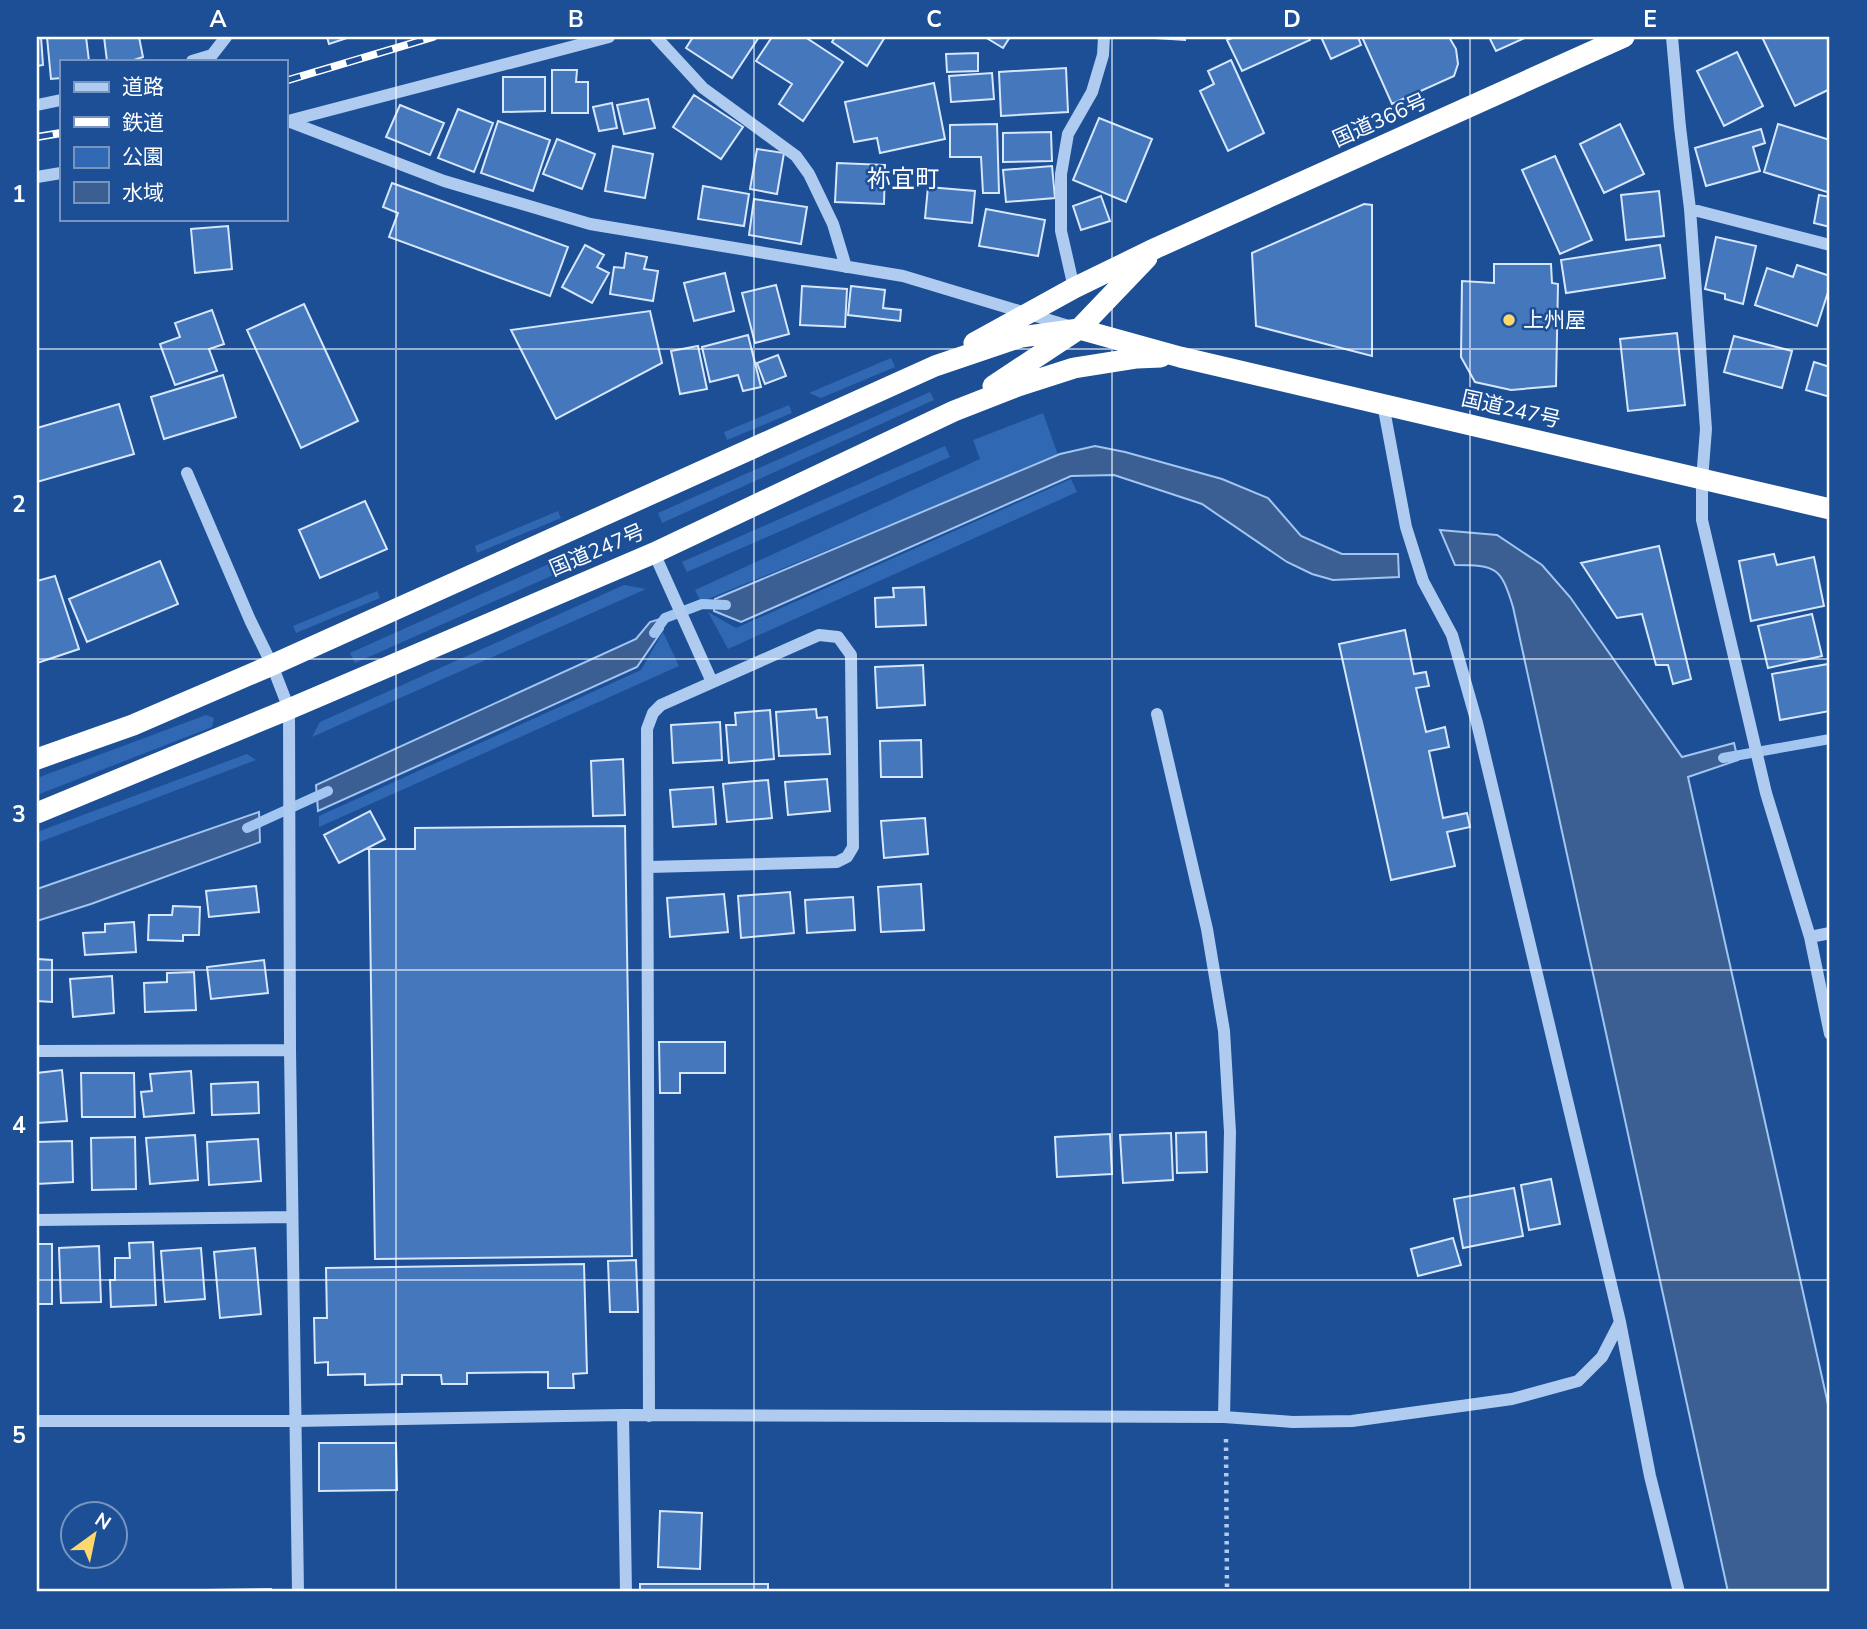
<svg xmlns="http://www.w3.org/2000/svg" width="1867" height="1629" font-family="'Nunito Sans','Noto Sans JP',sans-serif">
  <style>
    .green { fill: #3068b3 }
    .water { fill: #3b5f92; stroke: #a2c5f1; stroke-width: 2 }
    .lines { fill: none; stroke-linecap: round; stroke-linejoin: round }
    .stream { stroke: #a2c5f1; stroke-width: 10 }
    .building { fill: #4477bc; stroke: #d6e6fb; stroke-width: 2 }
    .path { stroke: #afcbef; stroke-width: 4.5; stroke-dasharray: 3.5 5; stroke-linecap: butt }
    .minor { stroke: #afcbef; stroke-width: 12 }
    .highway { stroke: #fff; stroke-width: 21 }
    .rail-casing { stroke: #fff; stroke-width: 8 }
    .rail { stroke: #1c4f95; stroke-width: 5; stroke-dasharray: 16; stroke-linecap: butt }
    .grid { fill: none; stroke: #fff; stroke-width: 2; stroke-opacity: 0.55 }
    .poi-dot { fill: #ffd86d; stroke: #1c4f95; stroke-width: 2.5 }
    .labels { text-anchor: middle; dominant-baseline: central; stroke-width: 5; stroke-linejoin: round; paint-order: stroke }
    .street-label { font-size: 21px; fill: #fff; stroke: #1c4f95 }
    .poi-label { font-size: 21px; fill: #fff; stroke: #1c4f95; text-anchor: start }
    .quarter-label { font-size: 24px; fill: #fff; stroke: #1c4f95 }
    .neatline { fill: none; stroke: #fff; stroke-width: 2.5 }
    .grid-label { font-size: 23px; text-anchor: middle; font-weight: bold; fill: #fff }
  </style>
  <rect width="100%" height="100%" fill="#1c4f95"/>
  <path class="green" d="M 891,358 L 895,367 L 821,398 L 809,393 Z
    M 930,392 L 934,400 L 662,523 L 658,513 Z
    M 789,405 L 792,413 L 727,440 L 724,432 Z
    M 1043,413 L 1058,455 L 701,602 L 695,590 L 980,459 L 973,440 Z
    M 945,446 L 950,457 L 687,572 L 682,562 Z
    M 1071,479 L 1077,492 L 728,649 L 708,612 L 736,628 Z
    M 558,511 L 561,518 L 477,553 L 475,546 Z
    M 571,554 L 576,565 L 355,663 L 350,653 Z
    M 624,585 L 646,589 L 312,737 L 320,722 Z
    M 377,591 L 380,598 L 296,633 L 293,626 Z
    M 663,632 L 679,666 L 319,827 L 319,816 L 641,670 Z
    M 206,715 L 214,718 L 212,727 L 37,795 L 37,778 Z
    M 247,754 L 256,760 L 37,843 L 37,832 Z"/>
  <path class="water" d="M 1095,446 L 1125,452 L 1222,479 L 1268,498 L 1301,536 L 1342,554 L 1398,554 L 1399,577 L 1333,580 L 1312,574 L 1287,562 L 1202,504 L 1114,475 L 1071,476 L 741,622 L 714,611 L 715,599 L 1060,454 Z
    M 1440,530 L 1497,535 L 1542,565 L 1570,597 L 1682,757 L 1734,743 L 1738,760 L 1688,777 L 1830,1413 L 1830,1592 L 1728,1592 L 1513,607 C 1501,567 1496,565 1455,565 Z
    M 660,619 L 663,629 L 637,667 L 318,811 L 316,785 L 636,639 L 650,622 Z
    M 259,812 L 260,842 L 91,904 L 37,921 L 37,889 Z"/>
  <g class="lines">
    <path class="stream" d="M 654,633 L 665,618 L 702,604 L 726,605
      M 1723,758 L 1830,739
      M 247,828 L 328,791"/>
  </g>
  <path class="building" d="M 37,37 L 41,37 L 43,65 L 37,66 Z
    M 47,37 L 86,37 L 89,61 L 61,61 L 61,78 L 51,79 Z
    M 104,37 L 139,37 L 143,57 L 131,61 L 107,61 Z
    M 327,37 L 350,37 L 329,44 Z
    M 693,37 L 759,37 L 732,78 L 686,48 Z
    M 772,37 L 805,37 L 843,62 L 803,121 L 779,104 L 792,84 L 756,61 Z
    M 835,37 L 885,37 L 867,66 L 832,42 Z
    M 985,37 L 1010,37 L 1003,48 Z
    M 1139,37 L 1185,37 L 1185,40 Z
    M 1235,37 L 1309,37 L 1310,40 L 1242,71 L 1227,40 Z
    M 1321,37 L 1358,37 L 1361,45 L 1331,59 Z
    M 1362,37 L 1449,37 L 1456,49 L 1458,64 L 1454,76 L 1392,104 Z
    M 1489,37 L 1527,37 L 1496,51 Z
    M 1762,37 L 1830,37 L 1830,89 L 1795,106 Z
    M 1737,52 L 1763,106 L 1724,126 L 1697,71 Z
    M 978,53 L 978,71 L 947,72 L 946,54 Z
    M 1231,60 L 1264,133 L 1228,151 L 1200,91 L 1214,84 L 1208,71 Z
    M 1066,68 L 1068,112 L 1001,116 L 999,72 Z
    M 552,70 L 577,70 L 576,82 L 588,82 L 588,113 L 552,113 Z
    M 992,73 L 994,99 L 951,102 L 949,76 Z
    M 503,77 L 545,77 L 545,111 L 503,112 Z
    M 934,83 L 945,139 L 880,153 L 877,138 L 854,142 L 845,102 Z
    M 694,95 L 743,127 L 721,159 L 673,127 Z
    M 648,99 L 655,128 L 624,134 L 617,105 Z
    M 612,103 L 617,128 L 599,131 L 593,107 Z
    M 400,105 L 444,123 L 430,155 L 386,137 Z
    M 458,109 L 493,123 L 474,172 L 438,158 Z
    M 1099,118 L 1152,139 L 1126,202 L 1073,180 Z
    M 498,121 L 550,140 L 533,191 L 481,173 Z
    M 997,124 L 999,193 L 983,193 L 981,157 L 950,157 L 950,125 Z
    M 1620,124 L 1644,174 L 1604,193 L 1580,144 Z
    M 1778,124 L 1830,140 L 1830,193 L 1764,172 Z
    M 1761,129 L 1765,143 L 1753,147 L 1760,171 L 1706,186 L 1695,148 Z
    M 1051,132 L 1052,161 L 1003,162 L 1003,133 Z
    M 557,139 L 595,154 L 582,189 L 543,174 Z
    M 613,146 L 653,154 L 645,198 L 605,191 Z
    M 757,149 L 784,153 L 777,194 L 750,189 Z
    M 1555,156 L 1592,240 L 1560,254 L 1522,170 Z
    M 837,163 L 885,165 L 884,204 L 835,202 Z
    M 1052,166 L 1055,198 L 1006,202 L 1003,170 Z
    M 392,183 L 568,247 L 550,296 L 389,237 L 398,213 L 383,207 Z
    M 703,186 L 749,194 L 744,226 L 698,219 Z
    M 928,187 L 975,191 L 972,223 L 925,218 Z
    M 1659,191 L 1664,236 L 1626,240 L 1621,195 Z
    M 1819,195 L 1830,197 L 1830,227 L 1814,223 Z
    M 1101,196 L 1110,221 L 1081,230 L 1073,206 Z
    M 754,199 L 807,207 L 801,244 L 749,235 Z
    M 1364,204 L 1372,205 L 1372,356 L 1256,326 L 1252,253 Z
    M 986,209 L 1045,220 L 1038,256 L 979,246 Z
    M 228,226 L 232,269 L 195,273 L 191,229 Z
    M 1716,237 L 1756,246 L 1743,304 L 1725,299 L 1725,294 L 1705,289 Z
    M 585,245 L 604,255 L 597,267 L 609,273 L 592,303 L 562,287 Z
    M 1660,245 L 1665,278 L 1566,293 L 1561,260 Z
    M 626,253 L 647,257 L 644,269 L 658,271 L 653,301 L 610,294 L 614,267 L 624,268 Z
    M 1494,264 L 1551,264 L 1552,283 L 1558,284 L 1556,386 L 1511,390 L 1475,382 L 1461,357 L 1462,281 L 1494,283 Z
    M 1797,265 L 1830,276 L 1830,286 L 1817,326 L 1755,305 L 1767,268 L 1793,277 Z
    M 725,273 L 734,311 L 694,321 L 684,283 Z
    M 776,285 L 789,334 L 755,343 L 742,293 Z
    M 802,286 L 847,289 L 845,327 L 800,325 Z
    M 851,286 L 885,290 L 883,308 L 901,310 L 900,321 L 848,315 Z
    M 304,304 L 358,421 L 301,448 L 247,330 Z
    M 212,310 L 224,344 L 209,349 L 217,371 L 175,385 L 160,344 L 180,337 L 175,323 Z
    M 650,311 L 662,363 L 556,419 L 511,330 Z
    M 1677,333 L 1685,405 L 1628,411 L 1620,339 Z
    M 748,335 L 761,387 L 743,391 L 738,375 L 710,382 L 702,347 Z
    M 1734,336 L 1792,351 L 1782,388 L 1724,372 Z
    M 698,346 L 707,389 L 680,394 L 671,351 Z
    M 778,355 L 786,376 L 765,384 L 757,363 Z
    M 1814,362 L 1830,367 L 1830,397 L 1806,390 Z
    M 223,375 L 236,417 L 164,439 L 151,397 Z
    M 119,404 L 134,454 L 37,482 L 37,428 Z
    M 365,501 L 387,549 L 320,578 L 299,530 Z
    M 1659,546 L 1691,679 L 1673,684 L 1668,665 L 1656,665 L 1642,614 L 1617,618 L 1581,563 Z
    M 1774,554 L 1777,565 L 1814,557 L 1824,606 L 1751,621 L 1739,561 Z
    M 160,561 L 178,604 L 87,642 L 69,599 Z
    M 55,576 L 79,649 L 37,663 L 37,581 Z
    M 924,587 L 926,625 L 876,627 L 875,598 L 894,597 L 893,588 Z
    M 1812,614 L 1822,656 L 1768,668 L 1758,626 Z
    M 1405,630 L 1414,674 L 1426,672 L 1429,686 L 1416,688 L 1426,732 L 1445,727 L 1449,747 L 1429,751 L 1443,818 L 1467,813 L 1470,827 L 1447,832 L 1455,866 L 1391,880 L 1339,644 Z
    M 1828,664 L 1830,678 L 1830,711 L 1780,720 L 1772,674 Z
    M 923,665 L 925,705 L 877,708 L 875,667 Z
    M 816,709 L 817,718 L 827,717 L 830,754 L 779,756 L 776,712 Z
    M 770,710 L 774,759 L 729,763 L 726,725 L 736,725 L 735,713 Z
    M 720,722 L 722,760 L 673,763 L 671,725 Z
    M 921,740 L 922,777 L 881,777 L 880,741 Z
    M 623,759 L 625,815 L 593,816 L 591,761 Z
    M 827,779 L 830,811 L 788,815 L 785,782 Z
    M 768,780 L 772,818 L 727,822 L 723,784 Z
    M 713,787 L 716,824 L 673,827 L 670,790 Z
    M 370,811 L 385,839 L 339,863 L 324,835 Z
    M 925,818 L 928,854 L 884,858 L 881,821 Z
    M 625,826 L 632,1256 L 375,1259 L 369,849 L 415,849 L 415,828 Z
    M 921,884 L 924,930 L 881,932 L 878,887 Z
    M 256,886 L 259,912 L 209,917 L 206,891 Z
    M 790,892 L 794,933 L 741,938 L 738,896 Z
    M 724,894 L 728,932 L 670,937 L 667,898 Z
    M 853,897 L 855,930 L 807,933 L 805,900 Z
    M 173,906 L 200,907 L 199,935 L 183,935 L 183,941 L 148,940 L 149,915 L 172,915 Z
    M 134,922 L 136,952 L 85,955 L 83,933 L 105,932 L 105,924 Z
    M 37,959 L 52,960 L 52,1002 L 37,1001 Z
    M 264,960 L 268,993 L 211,999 L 207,967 Z
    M 194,972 L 196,1010 L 145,1012 L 144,983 L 167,982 L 167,973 Z
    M 112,976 L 114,1013 L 73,1017 L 70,979 Z
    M 659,1042 L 725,1042 L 725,1073 L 680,1073 L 680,1093 L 660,1093 Z
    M 62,1070 L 67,1121 L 37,1123 L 37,1073 Z
    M 191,1071 L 194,1113 L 144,1117 L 141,1092 L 152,1091 L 150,1074 Z
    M 81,1073 L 134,1073 L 135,1117 L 82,1117 Z
    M 258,1082 L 259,1113 L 212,1115 L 211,1084 Z
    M 1206,1132 L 1207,1172 L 1177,1173 L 1176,1133 Z
    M 1171,1133 L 1173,1180 L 1123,1183 L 1120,1135 Z
    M 1110,1134 L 1112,1174 L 1057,1177 L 1055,1137 Z
    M 195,1135 L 198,1180 L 150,1184 L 146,1138 Z
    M 135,1137 L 136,1189 L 92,1190 L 91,1138 Z
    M 258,1139 L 261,1181 L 209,1185 L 207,1142 Z
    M 72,1141 L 73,1182 L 37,1184 L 37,1142 Z
    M 1551,1179 L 1560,1224 L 1529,1230 L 1521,1185 Z
    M 1514,1188 L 1523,1236 L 1463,1248 L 1454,1199 Z
    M 1453,1238 L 1461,1265 L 1418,1276 L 1411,1249 Z
    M 153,1242 L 156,1305 L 111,1307 L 110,1280 L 115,1280 L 115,1258 L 130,1258 L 129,1243 Z
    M 37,1244 L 52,1244 L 52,1304 L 37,1304 Z
    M 99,1246 L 101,1302 L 61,1303 L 59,1248 Z
    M 201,1248 L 205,1299 L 165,1302 L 161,1251 Z
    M 255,1248 L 261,1314 L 220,1318 L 214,1252 Z
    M 636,1260 L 638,1312 L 610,1312 L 608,1261 Z
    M 584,1264 L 587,1373 L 573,1374 L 574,1388 L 548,1388 L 548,1372 L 467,1373 L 467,1384 L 442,1384 L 441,1375 L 402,1375 L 402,1384 L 365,1385 L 365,1374 L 328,1375 L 328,1362 L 315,1363 L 314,1318 L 327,1318 L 326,1268 Z
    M 319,1443 L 396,1443 L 397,1490 L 319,1491 Z
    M 660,1511 L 702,1513 L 700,1569 L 658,1567 Z
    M 640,1584 L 768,1584 L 768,1592 L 640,1592 Z
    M 271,1589 L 272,1592 L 208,1592 L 208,1590 Z"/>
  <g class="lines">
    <path class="path" d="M 1226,1439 L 1227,1592"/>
    <path class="minor" d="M 656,37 L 703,88 L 796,156 L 809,174 L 833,224 L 846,267
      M 1672,37 L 1680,127 L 1690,209 L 1706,429 L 1702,480 L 1702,520 L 1766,793 L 1810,937 L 1830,1034
      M 192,61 L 212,55 L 226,37
      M 37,105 L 61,100
      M 285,120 L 444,181 L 590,224 L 903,276 L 1072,327
      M 288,121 L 609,37
      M 37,177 L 61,173
      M 1690,209 L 1830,245
      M 1074,288 L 1061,231 L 1061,174 L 1068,134 L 1092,92 L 1103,55 L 1104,37
      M 1383,404 L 1406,527 L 1423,581 L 1452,635 L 1477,723 L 1620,1322 L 1650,1476 L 1679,1592
      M 187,473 L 250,620 L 272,665 L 289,709 L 290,1050 L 298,1592
      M 654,553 L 712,682
      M 1157,714 L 1207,929 L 1224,1031 L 1230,1132 L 1224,1417
      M 649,867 L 837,862 L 847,857 L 853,847 L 851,655 L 838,637 L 819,635 L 661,705 L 653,713 L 647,729 L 649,1416
      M 1810,937 L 1830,933
      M 37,1051 L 290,1050
      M 37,1220 L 292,1217
      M 623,1415 L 626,1592
      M 37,1421 L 296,1421 L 623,1415 L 1224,1417 L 1293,1422 L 1352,1421 L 1512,1399 L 1578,1381 L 1602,1357 L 1620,1322"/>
    <path class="highway" d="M 974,343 L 1074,288 L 1156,248 L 1624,37
      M 993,386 L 1079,329 L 1147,258
      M 37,759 L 133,725 L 272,665 L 935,366 L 1021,337 L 1079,329 L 1180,357 L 1830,509
      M 37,813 L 289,709 L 654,553 L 954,411 L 1018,386 L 1074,368 L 1137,358 L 1161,357"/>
    <defs>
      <path id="rail" d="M 285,81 L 433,37
        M 37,137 L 61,133"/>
    </defs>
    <use href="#rail" class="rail-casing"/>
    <use href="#rail" class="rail"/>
  </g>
  <path class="grid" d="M 396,37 L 396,1592M 754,37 L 754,1592M 1112,37 L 1112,1592M 1470,37 L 1470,1592M 37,349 L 1830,349M 37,659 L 1830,659M 37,970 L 1830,970M 37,1280 L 1830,1280"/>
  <circle class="poi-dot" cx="1509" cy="320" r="7"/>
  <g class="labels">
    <g class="street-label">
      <text transform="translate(1380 120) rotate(-24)">国道366号</text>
      <text transform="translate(1511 409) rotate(13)">国道247号</text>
      <text transform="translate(597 550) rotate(-23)">国道247号</text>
    </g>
    <g class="poi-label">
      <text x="1523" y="320">上州屋</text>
    </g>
    <g class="quarter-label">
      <text x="903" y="179">祢宜町</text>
    </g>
  </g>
  <rect width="1867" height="1629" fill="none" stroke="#1c4f95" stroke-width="77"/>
  <rect x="60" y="60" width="228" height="161" fill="#1c4f95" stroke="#7795bf" stroke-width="2"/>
  <rect x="74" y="82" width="35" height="10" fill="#afcbef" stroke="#7795bf" stroke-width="2"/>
  <text x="122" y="94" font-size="21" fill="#ffffff">道路</text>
  <rect x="74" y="117" width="35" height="10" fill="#ffffff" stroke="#7795bf" stroke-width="2"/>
  <text x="122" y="130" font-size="21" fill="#ffffff">鉄道</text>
  <rect x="74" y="147" width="35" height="21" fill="#3068b3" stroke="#7795bf" stroke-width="2"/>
  <text x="122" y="164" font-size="21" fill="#ffffff">公園</text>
  <rect x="74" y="182" width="35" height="21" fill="#3b5f92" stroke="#7795bf" stroke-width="2"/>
  <text x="122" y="200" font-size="21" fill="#ffffff">水域</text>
  <g transform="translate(94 1535) rotate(33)"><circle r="33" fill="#1c4f95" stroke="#7795bf" stroke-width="2"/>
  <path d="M0-5L12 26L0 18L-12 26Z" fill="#ffd86d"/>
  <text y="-10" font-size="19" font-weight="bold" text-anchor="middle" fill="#ffffff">N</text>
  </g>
  <rect x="38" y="38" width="1790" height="1552" class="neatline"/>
  <g class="grid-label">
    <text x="218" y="27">A</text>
    <text x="576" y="27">B</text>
    <text x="934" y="27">C</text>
    <text x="1292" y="27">D</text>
    <text x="1650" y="27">E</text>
    <text x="19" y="202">1</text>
    <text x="19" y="512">2</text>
    <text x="19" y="822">3</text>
    <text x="19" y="1133">4</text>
    <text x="19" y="1443">5</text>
  </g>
</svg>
